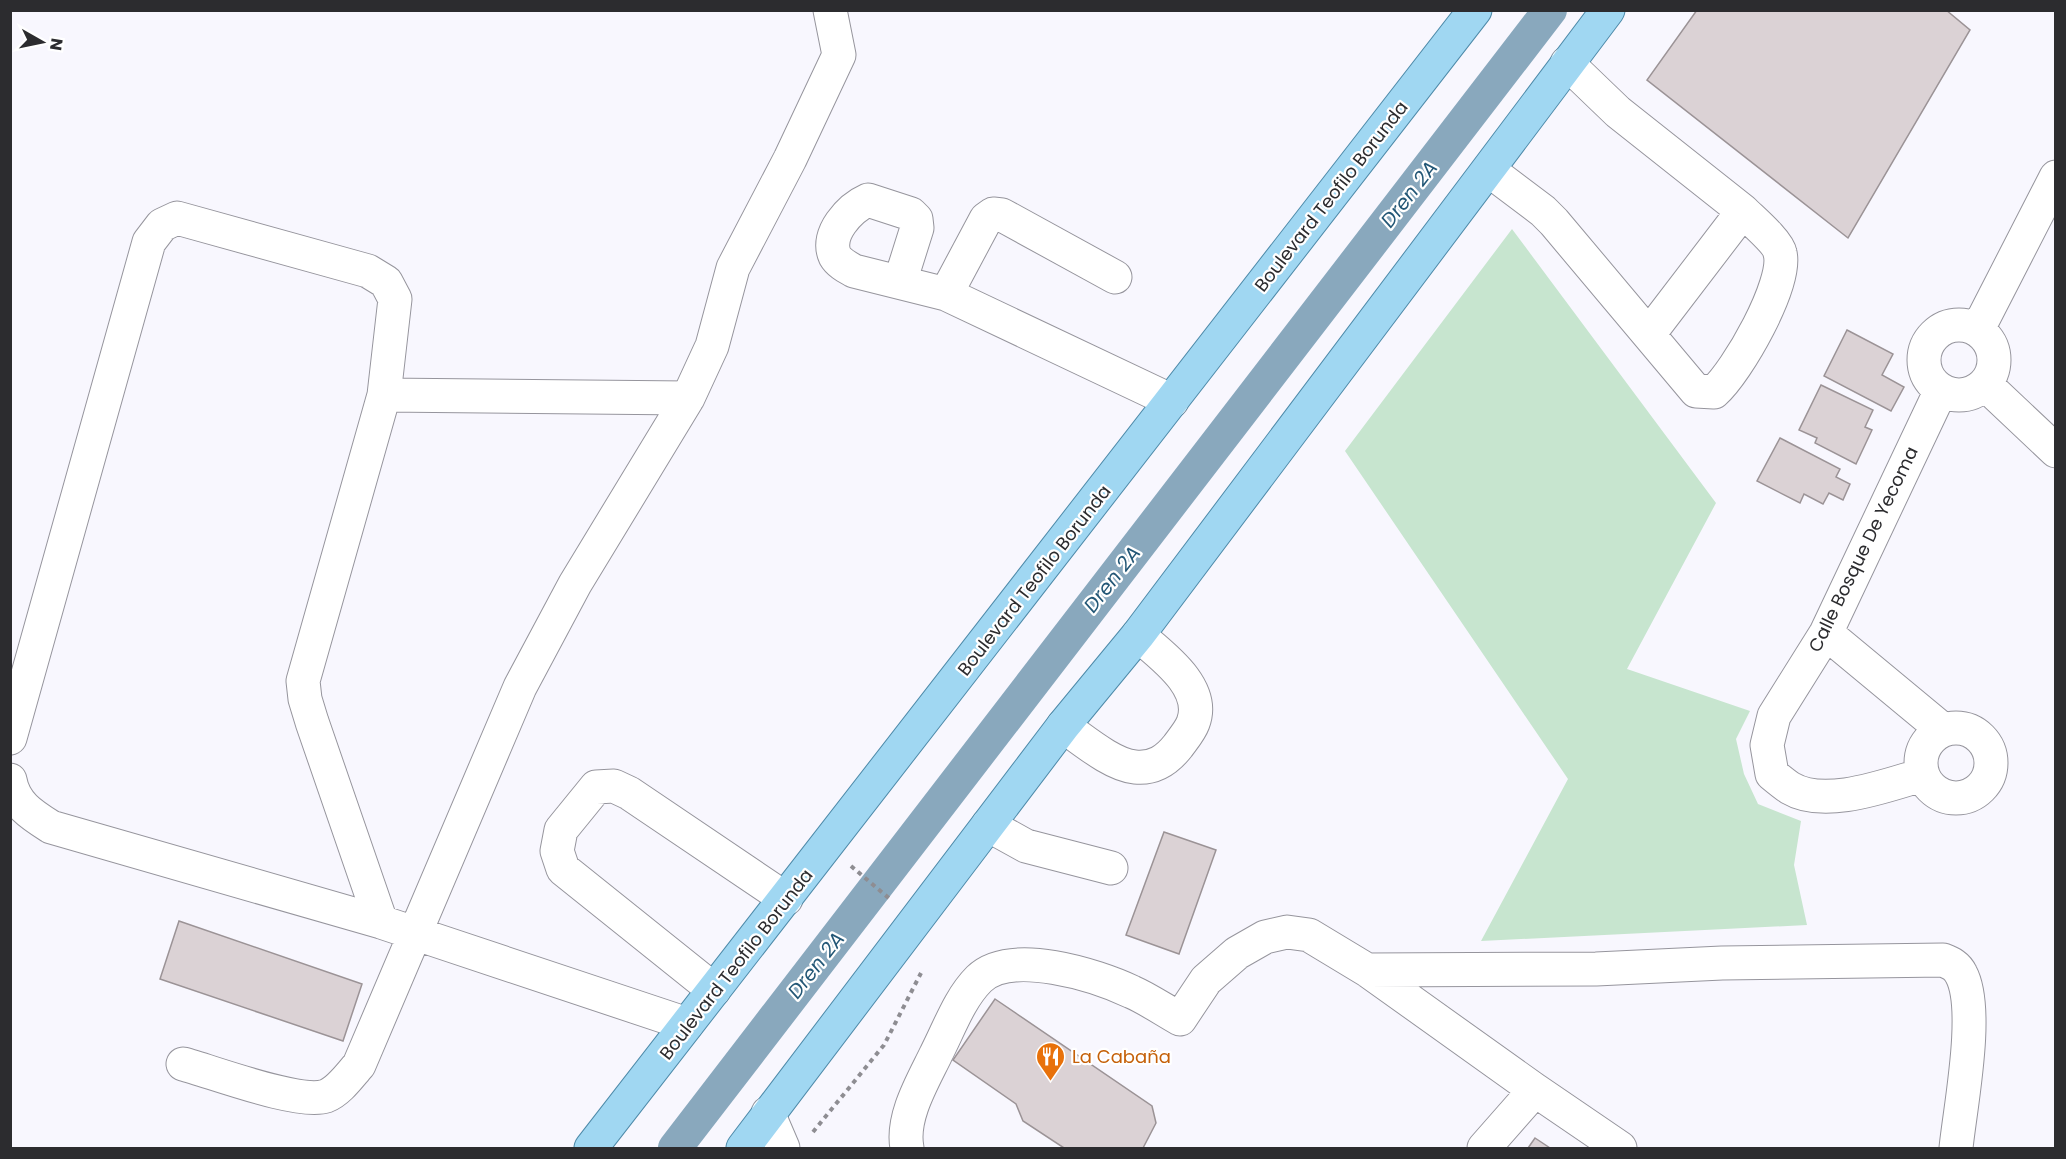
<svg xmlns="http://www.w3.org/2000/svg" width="2066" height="1159" font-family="Poppins,sans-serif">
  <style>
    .green { fill: #c7e5cf }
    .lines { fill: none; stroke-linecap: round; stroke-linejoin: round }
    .canal { stroke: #89a8bd; stroke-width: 34 }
    .building { fill: #dbd2d5; stroke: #9b9396; stroke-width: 1.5 }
    .minor-casing { stroke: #96959d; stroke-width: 35 }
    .major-casing { stroke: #4e8aa9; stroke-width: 35 }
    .path { stroke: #8e8d92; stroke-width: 4; stroke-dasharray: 4.5 4.5; stroke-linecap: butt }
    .minor { stroke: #fff; stroke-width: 33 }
    .major { stroke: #a0d7f2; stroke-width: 33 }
    .labels { text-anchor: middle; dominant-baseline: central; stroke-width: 4.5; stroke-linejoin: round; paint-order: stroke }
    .street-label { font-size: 18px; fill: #2c2c2f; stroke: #fff }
    .food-label { font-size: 18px; fill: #c56008; stroke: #fff; text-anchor: start }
    .water-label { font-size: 20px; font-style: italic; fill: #235776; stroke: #fff }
  </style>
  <rect width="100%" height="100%" fill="#f8f7fe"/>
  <path class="green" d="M 1512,229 L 1716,503 L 1627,669 L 1750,711 L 1736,739 L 1744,774 L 1758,804 L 1801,821 L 1794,865 L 1807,925 L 1481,941 L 1568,779 L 1345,451 Z"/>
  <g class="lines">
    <path class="canal" d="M 675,1148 L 1550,10"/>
  </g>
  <path class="building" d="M 1697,10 L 1946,10 L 1970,30 L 1848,238 L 1647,80 Z
    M 1847,330 L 1893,354 L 1882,375 L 1904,387 L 1891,411 L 1824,376 Z
    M 1821,385 L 1873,410 L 1865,427 L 1872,430 L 1856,464 L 1815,443 L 1817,438 L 1799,430 Z
    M 1780,438 L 1840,469 L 1836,477 L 1850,484 L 1843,500 L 1829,493 L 1823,504 L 1804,494 L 1800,503 L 1757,481 Z
    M 1164,832 L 1216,850 L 1179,954 L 1126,935 Z
    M 179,921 L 362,984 L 343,1041 L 160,979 Z
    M 995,999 L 1152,1106 L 1156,1123 L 1143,1148 L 1064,1148 L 1023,1121 L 1016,1104 L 953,1060 Z
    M 1535,1138 L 1550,1148 L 1528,1148 Z"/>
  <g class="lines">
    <defs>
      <path id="minor" d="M 1567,63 L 1618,112 L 1743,211
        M 1490,171 L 1543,211 L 1554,222 L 1696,391 L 1714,392 C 1737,372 1788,283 1780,253 C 1778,242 1752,220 1743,211 L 1649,334
        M 900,282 L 917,228 L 916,219 L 911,214 L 868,200 C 850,208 825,234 835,256 C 839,263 847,267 854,271 L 946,294 L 1172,401
        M 946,294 L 986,219 L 993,214 L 1002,215 L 1115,277
        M1924 360a35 35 0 1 1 70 0a35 35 0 1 1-70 0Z
        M 1978,329 L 2056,177
        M 1985,384 L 2056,451
        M 384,395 L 688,398
        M 1826,633 L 1943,730
        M 1063,726 C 1082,739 1112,765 1135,767 C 1154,769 1167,760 1178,746 C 1183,739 1190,731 1193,723 C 1207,687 1161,655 1138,635
        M1921 763a35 35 0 1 1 70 0a35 35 0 1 1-70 0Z
        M 10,738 L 149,242 L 162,225 L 177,218 L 368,271 L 386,282 L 395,299 L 384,395 L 303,681 L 305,699 L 312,722 L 381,922
        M 1922,775 C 1887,785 1825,809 1790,788 C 1784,784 1778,779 1772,774 L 1767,745 L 1774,716 L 1826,633 L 1941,390
        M 10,780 C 14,804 32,815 51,827 L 381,922 L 687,1024
        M 988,825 L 1026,846 L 1111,868
        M 1367,970 L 1596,969 L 1722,963 L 1943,960 C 1951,963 1957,966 1961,974 C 1980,1009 1960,1108 1956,1148
        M 714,990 L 563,869 L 557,851 L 561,830 L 596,787 L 614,786 L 629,793 L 786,899
        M 183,1064 C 213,1072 299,1105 326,1096 C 339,1091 350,1075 359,1065 L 520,687 L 575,584 L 688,398 L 712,346 L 733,268 L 790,159 L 839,55 L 830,10
        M 768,1113 L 783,1148
        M 907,1148 C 901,1117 923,1081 936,1054 C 949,1029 959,999 979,979 C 1011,948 1096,975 1132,992 C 1148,999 1164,1010 1180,1019 L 1206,980 L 1237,953 L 1265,937 L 1287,932 L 1309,935 L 1367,970 L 1535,1090
        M 1484,1148 L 1535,1090 L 1620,1148"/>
      <path id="major" d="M 591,1148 L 1475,10
        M 743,1148 L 1063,726 L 1138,635 L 1608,10"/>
    </defs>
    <use href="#minor" class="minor-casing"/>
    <use href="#major" class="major-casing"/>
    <path class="path" d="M 851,866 L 891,900
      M 813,1132 L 884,1045 L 921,973"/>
    <use href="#minor" class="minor"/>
    <use href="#major" class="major"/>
  </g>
  <defs>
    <symbol id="restaurant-pin" viewBox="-11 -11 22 30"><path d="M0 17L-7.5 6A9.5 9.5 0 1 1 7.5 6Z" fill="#e8710a" stroke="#fff"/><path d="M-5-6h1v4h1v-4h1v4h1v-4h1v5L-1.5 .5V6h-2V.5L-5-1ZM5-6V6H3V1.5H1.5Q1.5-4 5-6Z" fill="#fff"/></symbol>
  </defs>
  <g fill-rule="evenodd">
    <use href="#restaurant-pin" x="1034" y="1040" width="33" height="45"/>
  </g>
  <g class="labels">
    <g class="street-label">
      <text transform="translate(1331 196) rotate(-52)">Boulevard Teofilo Borunda</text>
      <text transform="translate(1863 549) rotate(-64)">Calle Bosque De Yecoma</text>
      <text transform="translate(1034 580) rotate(-52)">Boulevard Teofilo Borunda</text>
      <text transform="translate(736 964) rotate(-52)">Boulevard Teofilo Borunda</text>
    </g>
    <g class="food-label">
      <text x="1072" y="1056">La Cabaña</text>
    </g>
    <g class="water-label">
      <text transform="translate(1409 194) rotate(-52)">Dren 2A</text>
      <text transform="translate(1112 579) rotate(-52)">Dren 2A</text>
      <text transform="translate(816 965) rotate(-52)">Dren 2A</text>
    </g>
  </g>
  <rect width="2066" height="1159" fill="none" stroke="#2c2c2f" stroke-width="24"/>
  <g transform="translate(42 42) rotate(99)" stroke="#ffffff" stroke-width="4.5" paint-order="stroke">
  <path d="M0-4.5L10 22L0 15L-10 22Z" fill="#2c2c2f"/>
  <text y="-9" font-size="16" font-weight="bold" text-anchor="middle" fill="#2c2c2f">N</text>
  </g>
</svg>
